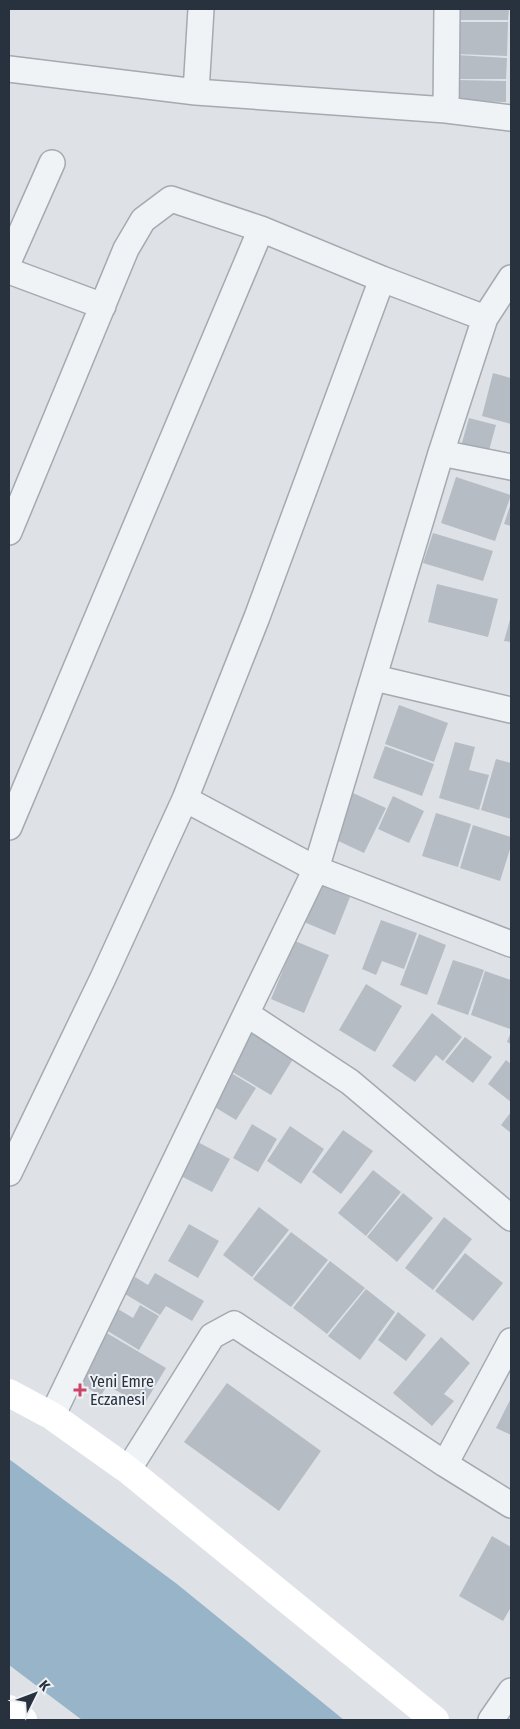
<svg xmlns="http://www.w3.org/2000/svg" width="520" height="1729" font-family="'Fira Sans Condensed',sans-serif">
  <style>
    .water { fill: #98b4c8 }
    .building { fill: #b5bcc4 }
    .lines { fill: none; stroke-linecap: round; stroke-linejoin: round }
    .minor-casing { stroke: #a3aab1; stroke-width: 28 }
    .minor { stroke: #f0f3f6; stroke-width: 25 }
    .secondary { stroke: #fff; stroke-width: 28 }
    .poi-dot { fill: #cd4265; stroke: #edf1f5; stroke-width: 2 }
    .labels { text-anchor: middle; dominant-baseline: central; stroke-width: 4; stroke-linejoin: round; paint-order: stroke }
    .poi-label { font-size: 16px; fill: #27323e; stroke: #edf1f5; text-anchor: start }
  </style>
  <rect width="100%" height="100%" fill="#dee2e7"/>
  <path class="water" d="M 9,1459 L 177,1584 L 344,1720 L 82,1720 L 9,1665 Z"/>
  <path class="building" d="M 458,9 L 509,9 L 508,20 L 458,20 Z
    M 458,22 L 508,22 L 507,56 L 457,54 Z
    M 457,55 L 507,58 L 506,79 L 456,79 Z
    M 456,80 L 506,81 L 506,102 L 455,101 Z
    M 493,373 L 511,378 L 511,424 L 482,416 Z
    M 469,418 L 496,425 L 488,454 L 461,446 Z
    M 456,477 L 511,495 L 495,541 L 441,523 Z
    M 511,503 L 511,526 L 504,524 Z
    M 433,533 L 493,551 L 483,581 L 423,563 Z
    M 437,584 L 498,599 L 488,637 L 428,622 Z
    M 511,616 L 511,642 L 504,641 Z
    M 399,705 L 448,723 L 434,762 L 385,744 Z
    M 455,742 L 475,747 L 469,770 L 489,775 L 479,810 L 439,798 Z
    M 385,746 L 434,764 L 422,796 L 373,778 Z
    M 496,759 L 511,763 L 511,819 L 481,810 Z
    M 353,793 L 386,808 L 364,853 L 332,838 Z
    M 393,796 L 424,811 L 409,843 L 378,829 Z
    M 436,813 L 471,824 L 458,867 L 422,856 Z
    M 473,825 L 511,837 L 511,846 L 500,881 L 460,868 Z
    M 319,884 L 350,897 L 335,935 L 304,922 Z
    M 381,920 L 417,933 L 404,969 L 382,961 L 376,975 L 362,969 Z
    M 419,934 L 446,945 L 427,995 L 400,985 Z
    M 295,941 L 329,955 L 304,1013 L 271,999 Z
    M 453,960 L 484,970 L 468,1015 L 437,1004 Z
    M 485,971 L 511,980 L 511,1025 L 510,1029 L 471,1015 Z
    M 366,984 L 402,1006 L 375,1052 L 339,1030 Z
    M 432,1013 L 462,1037 L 443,1061 L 436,1055 L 415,1082 L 392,1066 Z
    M 511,1032 L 511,1044 L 507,1042 Z
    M 251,1033 L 293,1059 L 271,1095 L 229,1070 Z
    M 465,1037 L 492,1057 L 473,1083 L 445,1062 Z
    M 506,1060 L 511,1064 L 511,1102 L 488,1084 Z
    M 228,1071 L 256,1088 L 236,1120 L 208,1103 Z
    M 511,1112 L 511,1133 L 501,1125 Z
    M 252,1124 L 277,1139 L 258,1172 L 233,1158 Z
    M 290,1126 L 324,1149 L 301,1184 L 267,1161 Z
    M 343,1130 L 373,1151 L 341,1194 L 312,1172 Z
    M 194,1140 L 230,1159 L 212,1192 L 177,1174 Z
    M 373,1170 L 401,1192 L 366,1236 L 338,1213 Z
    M 403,1193 L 433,1218 L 397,1262 L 367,1237 Z
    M 259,1207 L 289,1230 L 252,1277 L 223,1255 Z
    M 444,1217 L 472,1239 L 433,1290 L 405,1268 Z
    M 189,1224 L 219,1241 L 198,1278 L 168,1261 Z
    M 291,1232 L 328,1260 L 291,1307 L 253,1279 Z
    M 465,1253 L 503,1283 L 473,1321 L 435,1291 Z
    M 330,1261 L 365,1288 L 327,1334 L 293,1308 Z
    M 155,1273 L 204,1301 L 192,1321 L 166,1306 L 160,1315 L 125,1294 L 135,1277 L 148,1285 Z
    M 366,1289 L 395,1312 L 360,1360 L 328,1336 Z
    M 140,1305 L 159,1316 L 139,1350 L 106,1330 L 118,1309 L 133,1318 Z
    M 398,1312 L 426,1335 L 406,1361 L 378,1340 Z
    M 105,1332 L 166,1368 L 143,1406 L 107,1385 L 101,1396 L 76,1381 Z
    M 441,1337 L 470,1363 L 444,1394 L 454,1401 L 432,1426 L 393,1393 Z
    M 227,1383 L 321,1451 L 279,1511 L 184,1442 Z
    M 511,1398 L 511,1435 L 496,1428 Z
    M 492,1536 L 511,1547 L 511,1607 L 503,1621 L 459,1596 Z"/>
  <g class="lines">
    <defs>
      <path id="minor" d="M 9,69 L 196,92 L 446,110 L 511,118
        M 196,92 L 201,9
        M 446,110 L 447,9
        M 9,260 L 52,163
        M 9,271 L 103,306
        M 441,453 L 511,467
        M 9,532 L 126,249 L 143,220 L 171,199 L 261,229 L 382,279 L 485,318
        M 375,678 L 511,710
        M 185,799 L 316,869 L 511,944
        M 9,827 L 261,229
        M 247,1014 L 350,1082 L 511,1218
        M 9,1173 L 103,978 L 185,799 L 257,617 L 382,279
        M 52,1416 L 316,869 L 441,453 L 485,318 L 511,278
        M 445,1464 L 511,1341
        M 128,1470 L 212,1336 L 234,1324 L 445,1464 L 511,1505
        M 491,1720 L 511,1691"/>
    </defs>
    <use href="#minor" class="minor-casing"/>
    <use href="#minor" class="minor"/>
    <path class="secondary" d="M 9,1393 L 52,1416 L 128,1470 L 435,1720
      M 9,1709 L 23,1720"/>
  </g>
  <path class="poi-dot" d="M77.5 1382.5h5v5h5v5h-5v5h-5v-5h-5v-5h5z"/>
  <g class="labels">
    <g class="poi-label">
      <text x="90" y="1381">Yeni Emre<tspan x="90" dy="18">Eczanesi</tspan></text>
    </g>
  </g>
  <rect width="520" height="1729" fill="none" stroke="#27323e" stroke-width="20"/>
  <g transform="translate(35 1694) rotate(48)" stroke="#edf1f5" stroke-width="4" paint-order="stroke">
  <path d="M0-4L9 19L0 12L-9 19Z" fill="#27323e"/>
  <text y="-8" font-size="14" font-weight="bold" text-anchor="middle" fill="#27323e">K</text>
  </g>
</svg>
